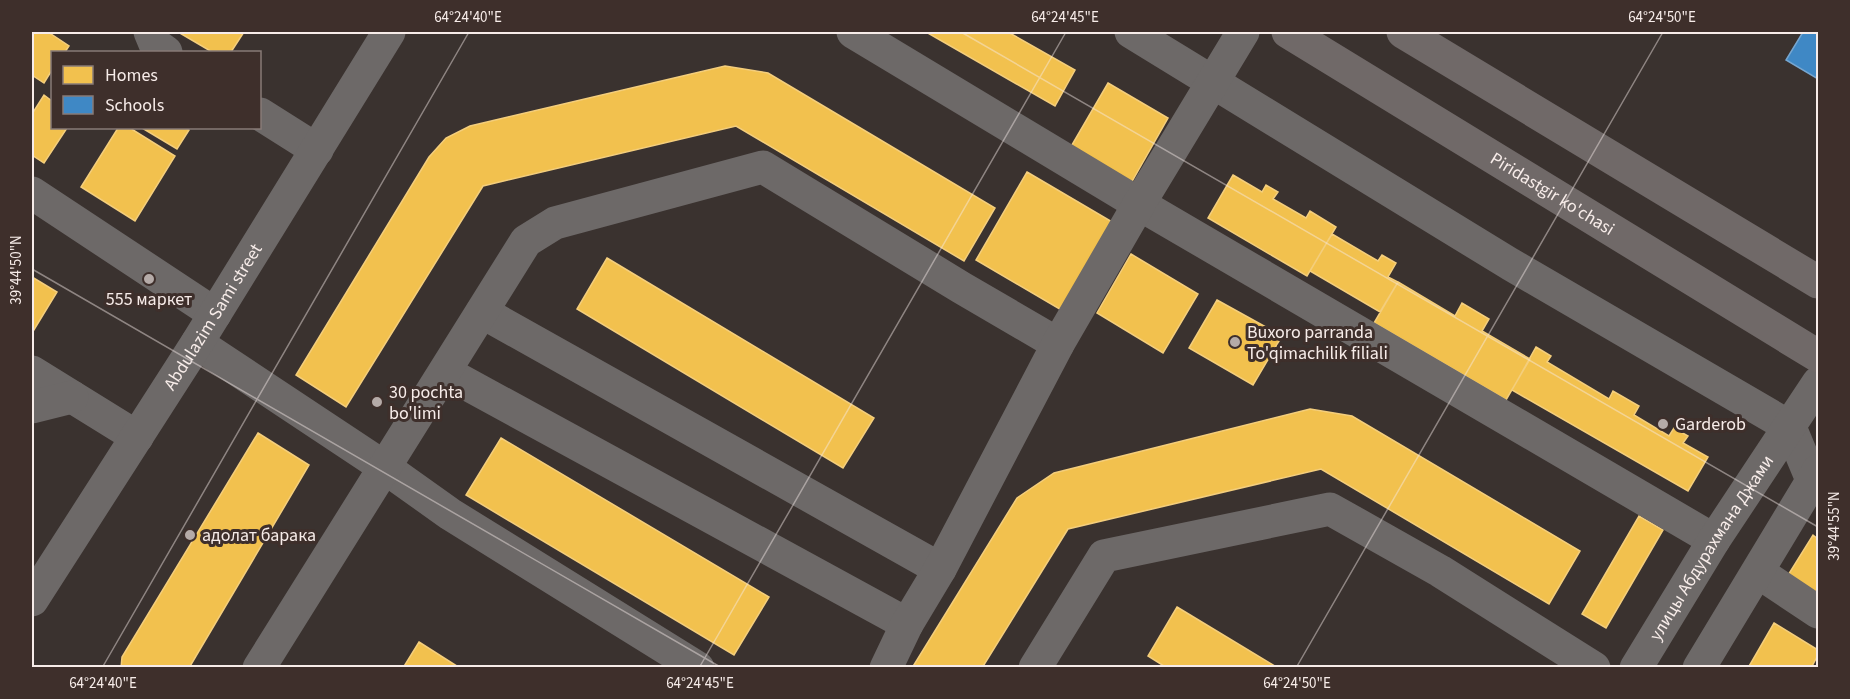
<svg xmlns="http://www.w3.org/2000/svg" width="1850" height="699" font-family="'Source Sans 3',sans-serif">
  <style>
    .homes { fill: #f2c14e; stroke: #f4ce7c; stroke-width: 1.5 }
    .schools { fill: #3f88c5; stroke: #76a6d0; stroke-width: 1.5 }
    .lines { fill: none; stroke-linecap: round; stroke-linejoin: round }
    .minor { stroke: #6d6968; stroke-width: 33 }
    .major { stroke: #706968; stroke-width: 33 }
    .ticks { fill: none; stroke: #f7ece9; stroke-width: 1.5; stroke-opacity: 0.45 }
    .poi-dot { fill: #b5aba8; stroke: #3e2f2b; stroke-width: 2 }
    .labels { text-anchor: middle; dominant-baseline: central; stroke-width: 6; stroke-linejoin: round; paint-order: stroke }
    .street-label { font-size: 18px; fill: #f7ece9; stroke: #3e2f2b }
    .poi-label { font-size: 18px; fill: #f7ece9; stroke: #3e2f2b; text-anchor: start }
    .neatline { fill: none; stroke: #f7ece9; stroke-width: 2 }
    .ticks-label { font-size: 15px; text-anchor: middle; fill: #f7ece9 }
  </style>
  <rect width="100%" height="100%" fill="#3a322f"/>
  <path class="homes" d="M 32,32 L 48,32 L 69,46 L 65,52 L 52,52 L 52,70 L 44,83 L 32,75 Z
    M 178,32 L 244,32 L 231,52 L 212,52 Z
    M 926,32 L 1008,32 L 1075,70 L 1055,106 Z
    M 725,66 L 768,73 L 995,208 L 964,261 L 736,126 L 483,186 L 346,407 L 296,375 L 429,157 L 446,138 L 470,126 Z
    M 1108,83 L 1168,118 L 1130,185 L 1069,150 Z
    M 44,95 L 52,101 L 52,128 L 67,128 L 44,163 L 32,155 L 32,114 Z
    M 118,128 L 130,128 L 175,156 L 135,221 L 81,187 Z
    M 142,128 L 185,128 L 189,130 L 177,149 Z
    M 1027,172 L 1114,223 L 1063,311 L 976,260 Z
    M 1233,175 L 1262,192 L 1266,185 L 1278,192 L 1273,199 L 1306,218 L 1310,211 L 1336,227 L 1307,276 L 1208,218 Z
    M 1332,234 L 1378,261 L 1382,255 L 1396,263 L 1388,277 L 1398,282 L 1380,312 L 1310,271 Z
    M 1131,254 L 1198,294 L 1163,353 L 1097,313 Z
    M 607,258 L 874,418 L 843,468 L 577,309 Z
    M 32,277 L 57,292 L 32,333 Z
    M 1398,282 L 1455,316 L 1462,303 L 1489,319 L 1482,331 L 1530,359 L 1506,400 L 1374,323 Z
    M 1217,300 L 1282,336 L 1253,385 L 1189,348 Z
    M 1536,347 L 1551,356 L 1547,362 L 1609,399 L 1613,391 L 1639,406 L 1634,415 L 1669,436 L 1674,428 L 1688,436 L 1683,443 L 1708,457 L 1688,491 L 1512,390 Z
    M 1310,409 L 1352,416 L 1580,551 L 1549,604 L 1321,469 L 1068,529 L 982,668 L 912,668 L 1017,498 L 1054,473 Z
    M 258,433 L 309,465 L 189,668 L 121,668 L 122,657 Z
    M 501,438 L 769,597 L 734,655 L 466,495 Z
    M 1639,516 L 1663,530 L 1606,628 L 1582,614 Z
    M 1813,535 L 1818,539 L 1818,601 L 1785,580 Z
    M 1177,607 L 1278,668 L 1167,668 L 1148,656 Z
    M 1774,623 L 1818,650 L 1818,655 L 1811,668 L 1748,668 Z
    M 419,642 L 460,668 L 403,668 Z"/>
  <path class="schools" d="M 1803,32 L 1818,32 L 1818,79 L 1786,60 Z"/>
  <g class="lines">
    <g class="minor">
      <path d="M 150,32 L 155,44 L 166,52"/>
      <path d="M 853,32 L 1139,204 L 1714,540"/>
      <path d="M 1131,32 L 1510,264 L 1790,427 L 1812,480 L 1818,484"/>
      <path d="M 260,114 L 317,150"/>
      <path d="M 32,193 L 215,314"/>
      <path d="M 482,312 L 940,569"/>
      <path d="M 197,343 L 384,467 L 450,514 L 698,668"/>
      <path d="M 32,372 L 137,437"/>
      <path d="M 445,372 L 907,624"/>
      <path d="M 32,407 L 72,397"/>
      <path d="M 1758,572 L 1818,612"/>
      <path id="s1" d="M 32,600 L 197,343 L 389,32"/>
      <path d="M 259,668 L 526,241 L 555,223 L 763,167 L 962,288 L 1058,344"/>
      <path d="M 886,668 L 907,624 L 940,569 L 1058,344 L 1139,204 L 1243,32"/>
      <path d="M 1035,668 L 1104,556 L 1330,509 L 1440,571 L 1594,668"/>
      <path id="s2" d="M 1636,668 L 1714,540 L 1818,383"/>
      <path d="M 1699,668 L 1818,471"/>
    </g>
    <g class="major">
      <path id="s3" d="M 1288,32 L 1818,356"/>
      <path d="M 1403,32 L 1818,282"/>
    </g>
  </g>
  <path class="ticks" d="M 961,32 L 1818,527M 32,269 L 722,668M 102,668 L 469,32M 699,668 L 1066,32M 1296,668 L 1663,32"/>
  <g class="poi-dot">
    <circle cx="149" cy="279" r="6"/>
    <circle cx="1235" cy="342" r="6"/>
    <circle cx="377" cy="402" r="6"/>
    <circle cx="1663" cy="424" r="6"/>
    <circle cx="190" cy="535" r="6"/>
  </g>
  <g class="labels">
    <g class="street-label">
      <text stroke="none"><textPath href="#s3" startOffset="310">Piridastgir ko'chasi</textPath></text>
      <text stroke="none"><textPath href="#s1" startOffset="336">Abdulazim Sami street</textPath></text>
      <text stroke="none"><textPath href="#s2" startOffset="142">улицы Абдурахмана Джами</textPath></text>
    </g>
    <g class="poi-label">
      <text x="149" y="299" text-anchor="middle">555 маркет</text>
      <text x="1247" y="332">Buxoro parranda<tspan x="1247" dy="21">To'qimachilik filiali</tspan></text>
      <text x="389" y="392">30 pochta<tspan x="389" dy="21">bo'limi</tspan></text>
      <text x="1675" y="424">Garderob</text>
      <text x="202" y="535">адолат барака</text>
    </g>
  </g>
  <rect width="1850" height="699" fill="none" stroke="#3e2f2b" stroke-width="66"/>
  <rect x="51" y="51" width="210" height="78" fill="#3e2f2b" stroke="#887b77" stroke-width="1.5"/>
  <rect x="63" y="66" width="30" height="18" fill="#f2c14e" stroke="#887b77" stroke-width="1.5"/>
  <text x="105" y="81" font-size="18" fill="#f7ece9">Homes</text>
  <rect x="63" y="96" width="30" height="18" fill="#3f88c5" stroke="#887b77" stroke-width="1.5"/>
  <text x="105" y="111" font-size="18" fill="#f7ece9">Schools</text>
  <rect x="33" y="33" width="1784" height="633" class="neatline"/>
  <g class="ticks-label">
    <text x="468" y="22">64°24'40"E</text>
    <text x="1065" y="22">64°24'45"E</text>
    <text x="1662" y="22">64°24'50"E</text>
    <text transform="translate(16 270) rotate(-90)" y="5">39°44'50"N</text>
    <text transform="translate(1834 526) rotate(-90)" y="5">39°44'55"N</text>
    <text x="103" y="688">64°24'40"E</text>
    <text x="700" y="688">64°24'45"E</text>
    <text x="1297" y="688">64°24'50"E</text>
  </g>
</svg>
